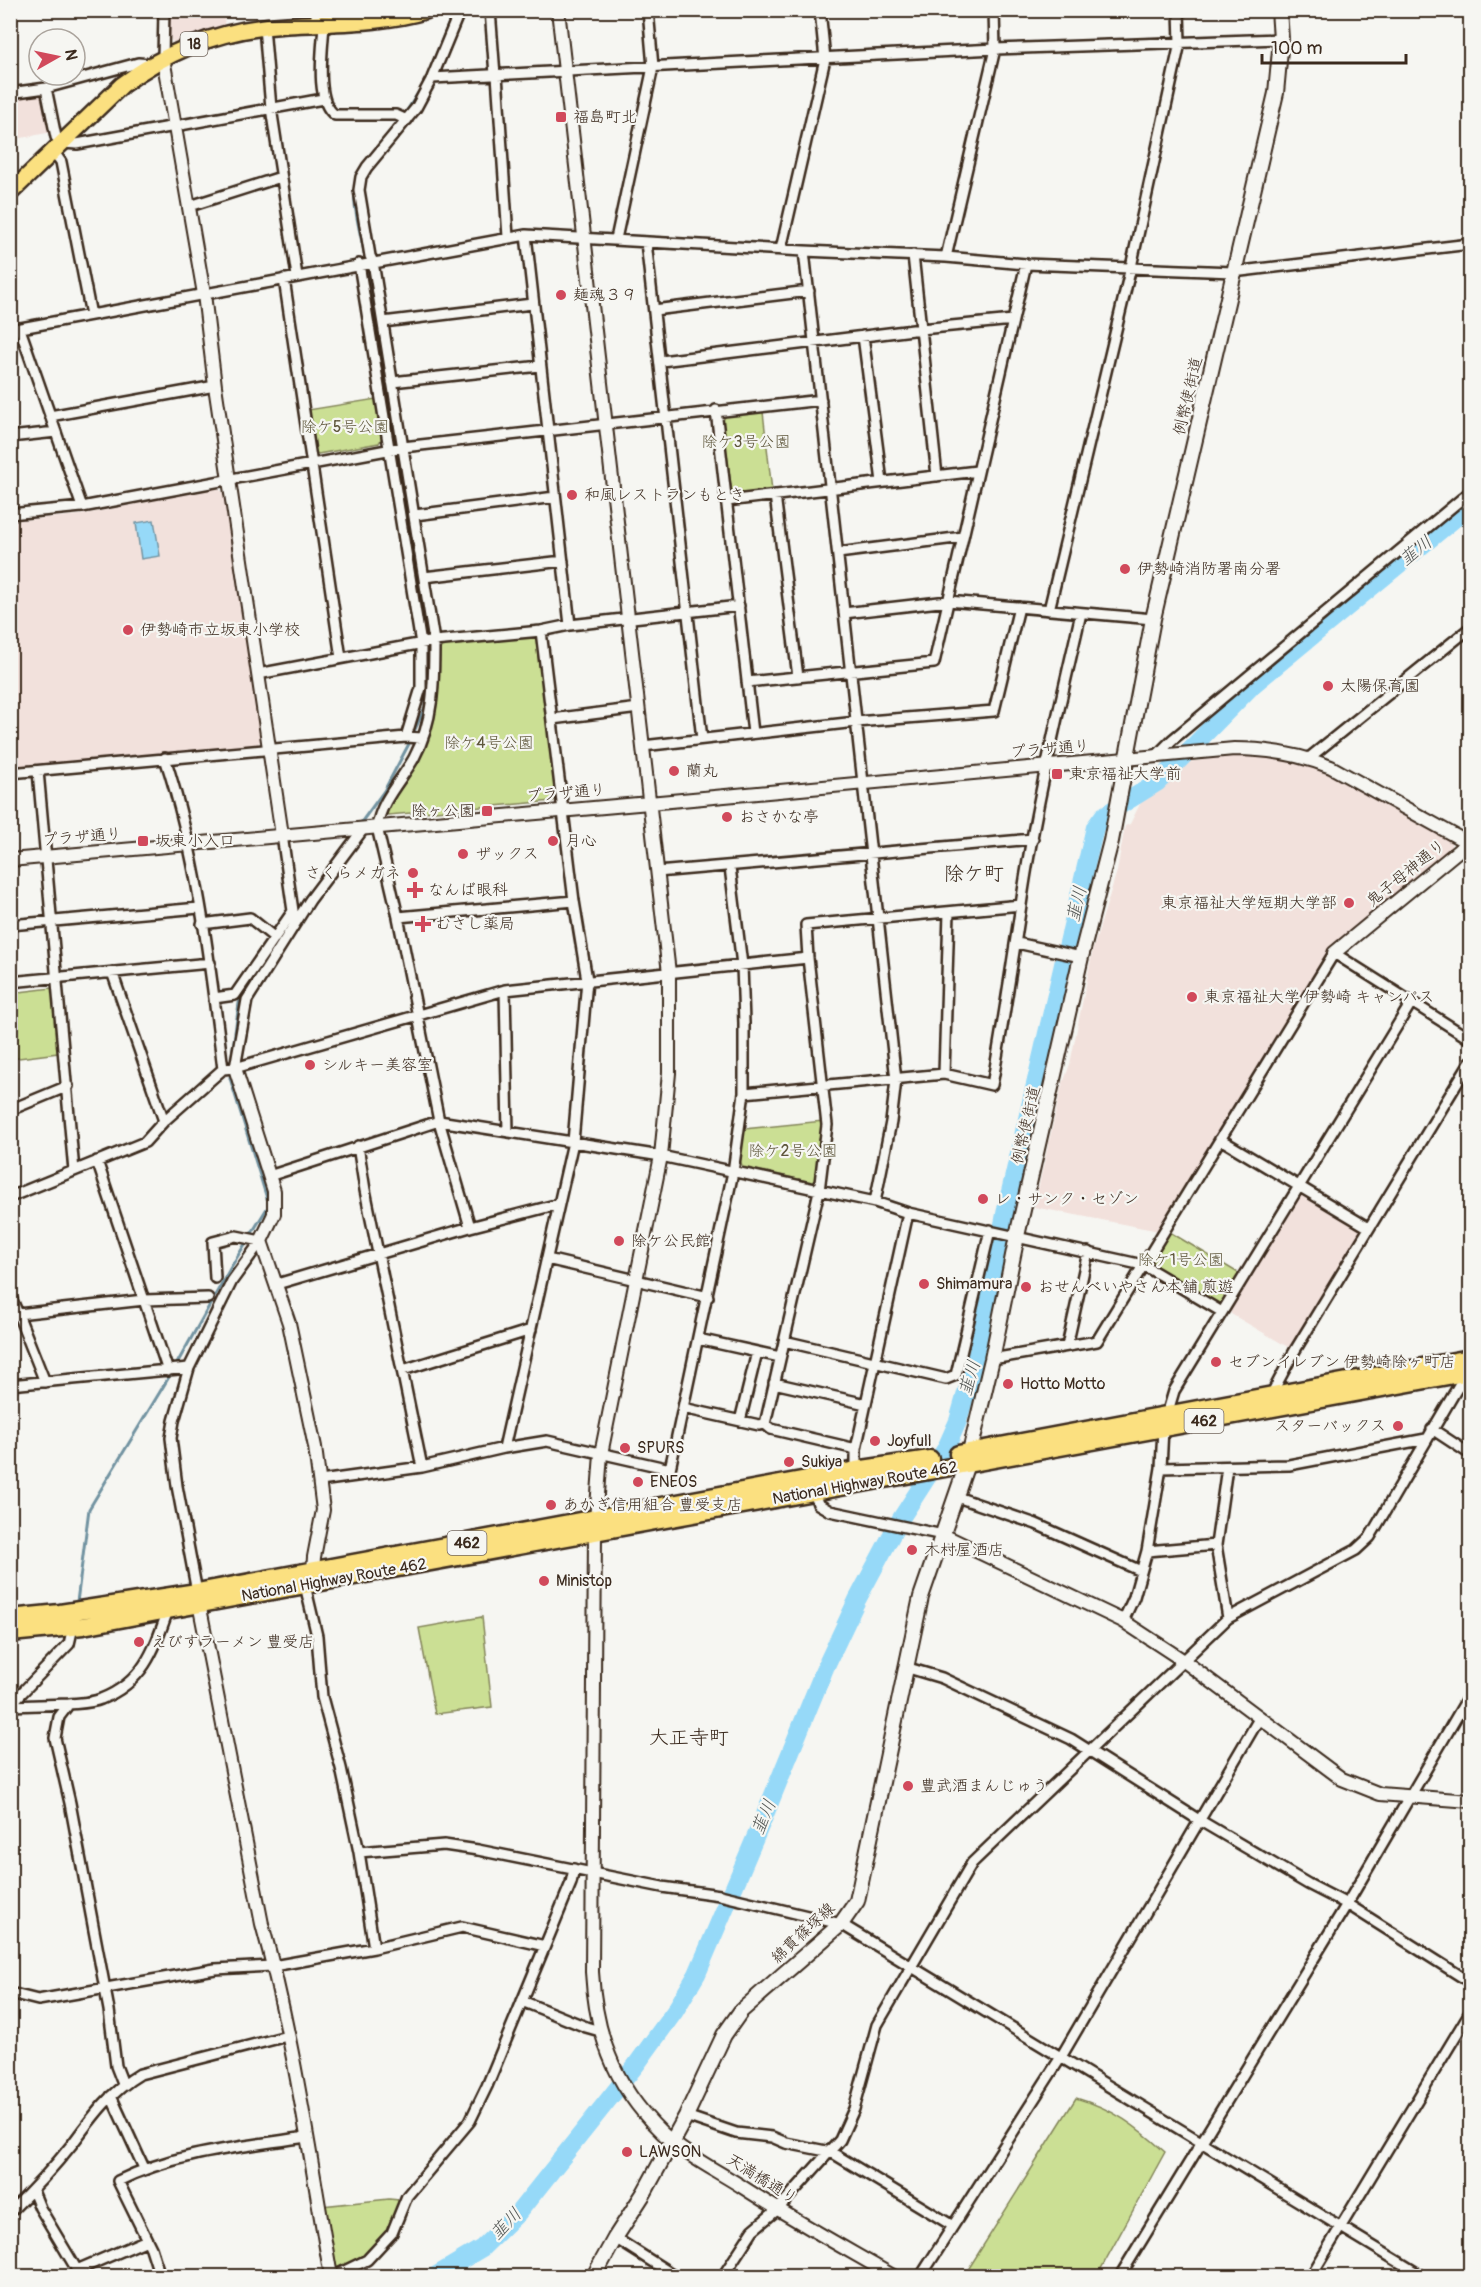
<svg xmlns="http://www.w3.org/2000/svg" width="1481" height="2287" font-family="Pangolin,'Klee One',sans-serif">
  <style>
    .built { fill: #f2e1dc }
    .green { fill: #cbdf94; stroke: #838459; stroke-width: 1.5 }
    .water { fill: #96d9f8; stroke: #7293a1; stroke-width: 1.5 }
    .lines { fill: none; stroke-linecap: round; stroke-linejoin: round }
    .stream { stroke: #7293a1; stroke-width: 3 }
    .river { stroke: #96d9f8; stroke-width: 18 }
    .minor-casing { stroke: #3b2a1e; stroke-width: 14 }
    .tertiary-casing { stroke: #3b2a1e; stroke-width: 16 }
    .secondary-casing { stroke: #3b2a1e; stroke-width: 18 }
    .primary-casing { stroke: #3b2a1e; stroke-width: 20 }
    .trunk-casing { stroke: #3b2a1e; stroke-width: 21 }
    .minor { stroke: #f6f6f2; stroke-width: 9 }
    .tertiary { stroke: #f6f6f2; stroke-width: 12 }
    .secondary { stroke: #f6f6f2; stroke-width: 14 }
    .primary { stroke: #fbe080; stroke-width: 15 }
    .trunk { stroke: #fbe080; stroke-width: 16 }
    .poi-dot { fill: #d1495b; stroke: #f6f6f2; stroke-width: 2 }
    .labels { text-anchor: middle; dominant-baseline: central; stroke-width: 4.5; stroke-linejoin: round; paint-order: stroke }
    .shield { fill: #f6f6f2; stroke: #73675e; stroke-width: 1.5 }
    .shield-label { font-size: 15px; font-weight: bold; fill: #3b2a1e }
    .poi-label { font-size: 16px; fill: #3b2a1e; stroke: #f6f6f2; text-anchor: start }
    .street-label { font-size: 16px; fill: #3b2a1e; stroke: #f6f6f2 }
    .park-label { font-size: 16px; fill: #5f573c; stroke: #f6f6f2 }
    .water-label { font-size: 18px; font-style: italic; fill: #525654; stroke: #f6f6f2 }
    .quarter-label { font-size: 20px; fill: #3b2a1e; stroke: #f6f6f2 }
  </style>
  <rect width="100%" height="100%" fill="#f6f6f2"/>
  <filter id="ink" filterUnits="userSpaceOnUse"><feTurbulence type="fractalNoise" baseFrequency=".0167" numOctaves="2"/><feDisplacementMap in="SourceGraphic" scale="12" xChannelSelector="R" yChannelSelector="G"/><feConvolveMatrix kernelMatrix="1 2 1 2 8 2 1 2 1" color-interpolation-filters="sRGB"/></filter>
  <g filter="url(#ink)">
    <path class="built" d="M 169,11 L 225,11 L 224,26 L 211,29 L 174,44 L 170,38 Z
      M 40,93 L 43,94 L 52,132 L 11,140 L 10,96 Z
      M 217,488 L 224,493 L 262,739 L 258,744 L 11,770 L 11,521 L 80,515 Z
      M 1241,755 L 1273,756 L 1296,761 L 1327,771 L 1451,842 L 1451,849 L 1336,943 L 1159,1231 L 1034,1207 L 1061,1089 L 1070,1064 L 1093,949 L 1117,871 L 1125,826 L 1130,824 L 1142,800 L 1180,772 L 1188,762 Z
      M 1304,1194 L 1362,1228 L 1362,1234 L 1294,1346 L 1288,1347 L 1231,1314 L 1230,1307 L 1299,1195 Z"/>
    <path class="green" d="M 376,399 L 382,438 L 379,443 L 318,454 L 314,451 L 308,410 Z
      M 763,412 L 772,491 L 734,495 L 732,492 L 722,421 L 726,416 Z
      M 535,636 L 539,638 L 556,796 L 553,801 L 388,815 L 385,809 L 426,737 L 436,712 L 440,649 L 443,645 Z
      M 52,988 L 58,1053 L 11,1059 L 11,993 Z
      M 823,1121 L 817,1179 L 812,1182 L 743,1167 L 740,1161 L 744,1129 Z
      M 1168,1231 L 1240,1274 L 1224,1302 L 1218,1304 L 1155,1267 L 1152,1260 Z
      M 482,1617 L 492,1707 L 435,1714 L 419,1628 Z
      M 1076,2098 C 1114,2109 1136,2126 1165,2152 L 1097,2276 L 964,2276 Z
      M 389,2199 L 399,2200 L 386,2235 L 366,2258 L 334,2273 L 322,2206 Z"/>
    <path class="water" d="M 154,520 L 160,556 L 141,559 L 136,523 Z"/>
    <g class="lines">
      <path class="stream" d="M 427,77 L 454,10
        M 406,112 L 423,85
        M 385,138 L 399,121
        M 361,169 C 346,190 361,232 365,257
        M 367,270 L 394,436
        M 398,462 L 426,630 L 427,658 L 425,707 L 413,734
        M 360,824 L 384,791 L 411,740
        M 345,846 L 355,832
        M 231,1063 L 239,1003 L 270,952
        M 175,1367 L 231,1267 L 269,1205 L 230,1078 L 231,1069
        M 77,1602 L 89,1509 L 172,1372"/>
      <path class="river" d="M 435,2276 L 482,2248 L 518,2213 L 636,2065 L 675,2011 L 697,1974 L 764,1817 L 825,1668 L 857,1600 L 898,1523 L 946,1448 L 958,1421 L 978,1351 L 1006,1209 L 1095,827 L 1103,816 L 1158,782 L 1254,684 L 1470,506"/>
      <defs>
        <path id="minor" d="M 460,10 L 432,78 L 416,108 L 367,167 L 361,177 L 359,190 L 370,256 L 373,262 L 434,641 C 434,682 434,721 414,758 C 401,781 381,800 377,827 L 398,917 L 439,1121 L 470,1227
          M 490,10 L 495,75
          M 316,24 L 316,10
          M 324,24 C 323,47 314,101 335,115 L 396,115 L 407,120
          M 264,27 L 271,108 L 297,276
          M 163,58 L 164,10
          M 497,75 L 508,237
          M 432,78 L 995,49 L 1281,39
          M 46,88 L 56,137 L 63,143 L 77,144 L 323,99
          M 10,93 L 46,88 L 138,63 L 151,64
          M 54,152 L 61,162 L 91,315
          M 190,206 L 281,177
          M 526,235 L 570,625
          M 616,239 L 653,67 L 648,10
          M 646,242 L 702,739
          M 781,249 L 825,59 L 820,10
          M 804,251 L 896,1080 L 891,1122 L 875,1202
          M 913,255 L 937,476
          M 946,257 L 995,49 L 994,10
          M 359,264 L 421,644 L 421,688 L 406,737
          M 284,279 L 341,658
          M 654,310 L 809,291
          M 383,322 L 532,304
          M 20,329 L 82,507
          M 10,330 L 526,235 L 804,251 L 946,257 L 1026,264 L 1233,272 L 1470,244
          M 863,336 L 882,482
          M 661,361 L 921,329 L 1013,320
          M 392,382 L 540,366
          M 716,410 L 753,733
          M 50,416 L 215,386
          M 10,437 L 56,432
          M 775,495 L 798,677
          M 727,501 L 977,471
          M 10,514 L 82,507 L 403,447 L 821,400
          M 415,515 L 555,497
          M 838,553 L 963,537
          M 424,577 L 563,561
          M 1049,610 L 1131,267 L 1180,43 L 1179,10
          M 844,613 L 948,601 L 1153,619
          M 258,674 L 434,641 L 541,631 L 570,625 L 739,606
          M 747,682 L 934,663 L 1026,264
          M 552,719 L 639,708
          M 643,746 L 856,722 L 994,711 L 1019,607
          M 1155,757 L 1172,740 L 1470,492
          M 165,758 C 198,858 210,965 223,1069
          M 1309,758 L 1470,628
          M 38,771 L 74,1171
          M 10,773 L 406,737 L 422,738
          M 657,872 L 1033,839
          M 398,917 L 574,901
          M 202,924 L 250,918 L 275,938
          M 10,925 L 199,908
          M 1017,943 L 1081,957
          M 112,972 L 164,1121
          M 10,982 L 210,963
          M 505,990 L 508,1132
          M 214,998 L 235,995 L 293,911 L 282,835
          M 235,1068 L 247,1000 L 310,900 L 364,828
          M 944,1074 L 949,912
          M 744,1093 L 944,1074 L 992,1085 C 1003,1025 1012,965 1021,905 C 1035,807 1059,710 1081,613
          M 10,1110 L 68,1086
          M 1220,1139 L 1369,1228
          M 358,1146 L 365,1190 L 422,1467
          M 97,1161 L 168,1371
          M 269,1176 L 439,1121 L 661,1156 L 875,1202 L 908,1213 L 1143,1265 L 1222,1312
          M 10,1197 L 145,1142 L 164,1121 L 223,1069 L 235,1068 L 505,990 L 808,958
          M 547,1259 L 708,1297
          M 277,1284 L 470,1227 L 559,1204
          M 10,1295 L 18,1314 L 144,1300 L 208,1298
          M 18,1314 L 45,1382
          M 698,1339 L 780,1357
          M 784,1341 L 946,1379 L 956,1375 L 990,1230
          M 1067,1346 L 1088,1252
          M 992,1359 L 1097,1341 L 1334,953 L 1470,1039
          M 403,1370 L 531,1330
          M 774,1383 L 866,1404
          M 10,1385 L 189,1368
          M 1271,1395 L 1294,1352 L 1470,1062
          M 683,1408 L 759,1425 L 765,1424
          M 740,1421 L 757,1352
          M 1432,1429 L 1470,1454
          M 504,1448 L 573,1142 L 587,980 L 574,901 L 541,631
          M 856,1449 L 771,1429 L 765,1424 L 819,1191 L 827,1125 L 808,958 L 806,925 L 1021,905
          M 1227,1467 L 1216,1545 L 1228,1618
          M 1161,1468 L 1289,1465 L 1426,1439
          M 856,1470 L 856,1449 L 908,1213
          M 320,1481 L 422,1467 L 504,1448 L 547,1441 L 670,1469 L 733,1172 L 744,1093 L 744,1023 L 742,965 L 730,867
          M 814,1492 L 818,1504 L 830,1511 L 943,1535
          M 957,1497 L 1036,1524 L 1141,1571
          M 1147,1551 L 1216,1545
          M 305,1585 L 317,1636 L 322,1697 L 341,1768 L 359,1852 L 374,1948
          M 197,1592 L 177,1486 L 171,1438 L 174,1421 L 189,1368 L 232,1281 L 261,1241 L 236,1236 L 213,1242 L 215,1278
          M 1123,1621 L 1134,1597 L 1147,1551 L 1161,1468 L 1163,1428 L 1174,1391 L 1411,1003
          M 905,1667 L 942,1678 L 1071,1739 L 1199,1820 L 1308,1884 L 1347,1904 L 1470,1982
          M 10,1705 L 69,1644 L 73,1627
          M 10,1706 L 69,1704
          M 359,1852 L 444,1845 L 478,1850 L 662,1887 L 720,1895 L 841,1924 L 1422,2276
          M 10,1993 L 38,2000 L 215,1969 L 273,1966 L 374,1948 L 462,1927 L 545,1946
          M 522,2001 L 586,2027 L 600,2031
          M 123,2084 L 116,2066 L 109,2010 L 70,1803 L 55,1738 L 59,1717 L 69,1704 C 79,1703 92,1703 101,1699 C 144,1682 154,1650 168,1610
          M 111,2096 L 144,2168
          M 686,2116 L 736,2133 L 772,2137 L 786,2143 L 831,2152 L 953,2226
          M 33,2191 L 40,2208 L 77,2270 L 76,2276
          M 10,2212 C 33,2190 54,2167 73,2143 C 93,2116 111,2091 140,2074 L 287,2036
          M 615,2238 L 675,2276
          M 77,2270 L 147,2240
          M 160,2276 L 151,2248 L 118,2181 C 176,2152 242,2147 306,2137
          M 334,2276 L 367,2260 L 392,2233 L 407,2196 L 470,2121 L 487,2086 L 571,1883 L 574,1869
          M 723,2276 L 753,2230 L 778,2209 L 840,2140 L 854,2109 L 877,2025 L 972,1863 L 1228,1618 L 1356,1550 L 1370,1537 L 1466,1373
          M 921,2276 L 1061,2057 L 1260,1717
          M 1120,2276 L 1347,1904 L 1470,1694
          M 1311,2276 L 1470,2012"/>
        <path id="tertiary" d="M 558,10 L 669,973 L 669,1073 L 661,1156 L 601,1454 L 595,1534 L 592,1972 C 596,2041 618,2094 671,2141 C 691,2158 721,2173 744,2188 C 792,2219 843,2247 893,2276
          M 163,58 L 204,294 L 215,386 L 282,835
          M 10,860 L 649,803 L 1234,749 C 1269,749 1299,754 1331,767 L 1470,844
          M 1334,953 L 1470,841
          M 235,1068 L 274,1191 L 274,1214 L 261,1241 L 289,1323 L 315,1447 L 323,1510 L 314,1557 L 313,1571
          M 943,1535 L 1123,1621 L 1184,1661 L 1342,1779 L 1380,1794 L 1470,1801
          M 198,1598 L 262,1924 C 294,2039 310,2159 331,2276"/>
        <path id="secondary" d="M 594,2276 L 615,2238 L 644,2193 L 686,2116 L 724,2035 L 741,2011 L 841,1924 L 857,1901 L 921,1597 L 967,1464 L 992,1359 L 1017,1236 L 1081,957 L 1111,841 L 1153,619 L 1276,93 L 1281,39 L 1279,10"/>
        <path id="primary" d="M 10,193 L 122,85 C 171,48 227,28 287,25 C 335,22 382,24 428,10"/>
        <path id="trunk" d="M 958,1454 L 1470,1358
          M 10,1618 L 60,1613 L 197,1592 L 856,1470 L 930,1459
          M 10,1633 L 83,1626 L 168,1610 L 1470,1372"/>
      </defs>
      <use href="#minor" class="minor-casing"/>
      <use href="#tertiary" class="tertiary-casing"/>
      <use href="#secondary" class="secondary-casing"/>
      <use href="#primary" class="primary-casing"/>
      <use href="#trunk" class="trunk-casing"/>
      <use href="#minor" class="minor"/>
      <use href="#tertiary" class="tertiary"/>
      <use href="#secondary" class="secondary"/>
      <use href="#primary" class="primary"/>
      <use href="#trunk" class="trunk"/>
    </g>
  </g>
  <g class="poi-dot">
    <rect x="555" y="111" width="12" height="12" rx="3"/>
    <circle cx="561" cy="295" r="6"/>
    <circle cx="572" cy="495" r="6"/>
    <circle cx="1125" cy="569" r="6"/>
    <circle cx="128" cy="630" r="6"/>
    <circle cx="1328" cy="686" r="6"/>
    <circle cx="674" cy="771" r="6"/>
    <rect x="1051" y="768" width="12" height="12" rx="3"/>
    <rect x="481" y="805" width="12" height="12" rx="3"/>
    <circle cx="727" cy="817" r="6"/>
    <rect x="137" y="835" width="12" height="12" rx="3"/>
    <circle cx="553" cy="841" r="6"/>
    <circle cx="463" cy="854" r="6"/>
    <circle cx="413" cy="873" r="6"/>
    <path d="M412 881h6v6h6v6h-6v6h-6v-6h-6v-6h6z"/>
    <circle cx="1349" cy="903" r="6"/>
    <path d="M420 915h6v6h6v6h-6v6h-6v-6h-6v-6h6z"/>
    <circle cx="1192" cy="997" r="6"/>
    <circle cx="310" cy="1065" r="6"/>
    <circle cx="983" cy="1199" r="6"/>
    <circle cx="619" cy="1241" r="6"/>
    <circle cx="924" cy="1284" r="6"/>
    <circle cx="1026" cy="1287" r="6"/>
    <circle cx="1216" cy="1362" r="6"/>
    <circle cx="1008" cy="1384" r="6"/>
    <circle cx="1398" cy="1426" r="6"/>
    <circle cx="875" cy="1441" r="6"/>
    <circle cx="625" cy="1448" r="6"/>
    <circle cx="789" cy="1462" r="6"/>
    <circle cx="638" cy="1482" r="6"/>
    <circle cx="551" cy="1505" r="6"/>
    <circle cx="912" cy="1550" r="6"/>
    <circle cx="544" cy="1581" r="6"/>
    <circle cx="139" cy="1642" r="6"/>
    <circle cx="908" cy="1786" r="6"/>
    <circle cx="627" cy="2152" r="6"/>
  </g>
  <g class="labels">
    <g class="shield">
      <rect x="180.5" y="32" width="27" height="24" rx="4.5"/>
      <rect x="1184.5" y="1409" width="39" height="24" rx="4.5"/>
      <rect x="447.5" y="1531" width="39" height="24" rx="4.5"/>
    </g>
    <g class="shield-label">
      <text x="194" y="44">18</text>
      <text x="1204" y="1421">462</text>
      <text x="467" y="1543">462</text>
    </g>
    <g class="poi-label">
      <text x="573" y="117">福島町北</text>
      <text x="573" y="295">麺魂３９</text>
      <text x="584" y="495">和風レストランもとき</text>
      <text x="1137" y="569">伊勢崎消防署南分署</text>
      <text x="140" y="630">伊勢崎市立坂東小学校</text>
      <text x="1340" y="686">太陽保育園</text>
      <text x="686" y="771">蘭丸</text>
      <text x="1069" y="774">東京福祉大学前</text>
      <text x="475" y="811" text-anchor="end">除ヶ公園</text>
      <text x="739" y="817">おさかな亭</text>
      <text x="155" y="841">坂東小入口</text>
      <text x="565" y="841">月心</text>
      <text x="475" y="854">ザックス</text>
      <text x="401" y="873" text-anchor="end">さくらメガネ</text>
      <text x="428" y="890">なんば眼科</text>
      <text x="1337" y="903" text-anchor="end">東京福祉大学短期大学部</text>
      <text x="435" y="924">むさし薬局</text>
      <text x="1204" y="997">東京福祉大学 伊勢崎 キャンパス</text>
      <text x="322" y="1065">シルキー美容室</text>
      <text x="995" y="1199">レ・サンク・セゾン</text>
      <text x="631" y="1241">除ケ公民館</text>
      <text x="936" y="1284">Shimamura</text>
      <text x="1038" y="1287">おせんベいやさん本舗 煎遊</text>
      <text x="1228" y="1362">セブンイレブン 伊勢崎除ヶ町店</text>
      <text x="1020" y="1384">Hotto Motto</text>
      <text x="1386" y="1426" text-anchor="end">スターバックス</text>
      <text x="887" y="1441">Joyfull</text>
      <text x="637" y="1448">SPURS</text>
      <text x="801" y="1462">Sukiya</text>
      <text x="650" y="1482">ENEOS</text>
      <text x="563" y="1505">あかぎ信用組合 豊受支店</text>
      <text x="924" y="1550">木村屋酒店</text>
      <text x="556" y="1581">Ministop</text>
      <text x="151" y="1642">えびすラーメン 豊受店</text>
      <text x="920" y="1786">豊武酒まんじゅう</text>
      <text x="639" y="2152">LAWSON</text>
    </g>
    <g class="street-label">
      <text transform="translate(1188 396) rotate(-77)">例幣使街道</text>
      <text transform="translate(1050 749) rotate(-5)">プラザ通り</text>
      <text transform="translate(566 793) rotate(-5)">プラザ通り</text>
      <text transform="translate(82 837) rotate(-5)">プラザ通り</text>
      <text transform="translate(1406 873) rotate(-39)">鬼子母神通り</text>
      <text transform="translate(1026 1125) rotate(-77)">例幣使街道</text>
      <text transform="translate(865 1483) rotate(-10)">National Highway Route 462</text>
      <text transform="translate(334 1580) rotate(-10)">National Highway Route 462</text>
      <text transform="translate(803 1933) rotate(-43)">綿貫篠塚線</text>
      <text transform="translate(762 2179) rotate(32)">天満橋通り</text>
    </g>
    <g class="park-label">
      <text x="345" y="427">除ケ5号公園</text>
      <text x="746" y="442">除ケ3号公園</text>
      <text x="489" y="743">除ケ4号公園</text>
      <text x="793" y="1151">除ケ2号公園</text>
      <text x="1181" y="1260">除ケ1号公園</text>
    </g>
    <g class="water-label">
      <text transform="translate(1416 551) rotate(-39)">韮川</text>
      <text transform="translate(1077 904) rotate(-77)">韮川</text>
      <text transform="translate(970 1378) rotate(-74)">韮川</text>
      <text transform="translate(764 1817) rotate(-67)">韮川</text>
      <text transform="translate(506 2224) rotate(-46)">韮川</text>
    </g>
    <g class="quarter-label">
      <text x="974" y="873">除ケ町</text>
      <text x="689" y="1737">大正寺町</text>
    </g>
  </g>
  <rect width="1481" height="2287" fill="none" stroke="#f6f6f2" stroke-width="36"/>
  <rect x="18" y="18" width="1445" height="2251" fill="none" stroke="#3b2a1e" stroke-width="2" filter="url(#ink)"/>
  <g transform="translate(57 57) rotate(81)"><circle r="28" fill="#f6f6f2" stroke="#aba49d" stroke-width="1.5"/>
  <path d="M0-4.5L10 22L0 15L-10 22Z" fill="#d1495b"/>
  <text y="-9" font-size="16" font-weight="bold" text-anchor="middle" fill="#3b2a1e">N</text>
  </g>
  <path d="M1262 54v9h144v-9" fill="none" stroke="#3b2a1e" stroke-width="3"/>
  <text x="1271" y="54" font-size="18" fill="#3b2a1e" stroke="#f6f6f2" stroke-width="4.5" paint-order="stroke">100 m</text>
</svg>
